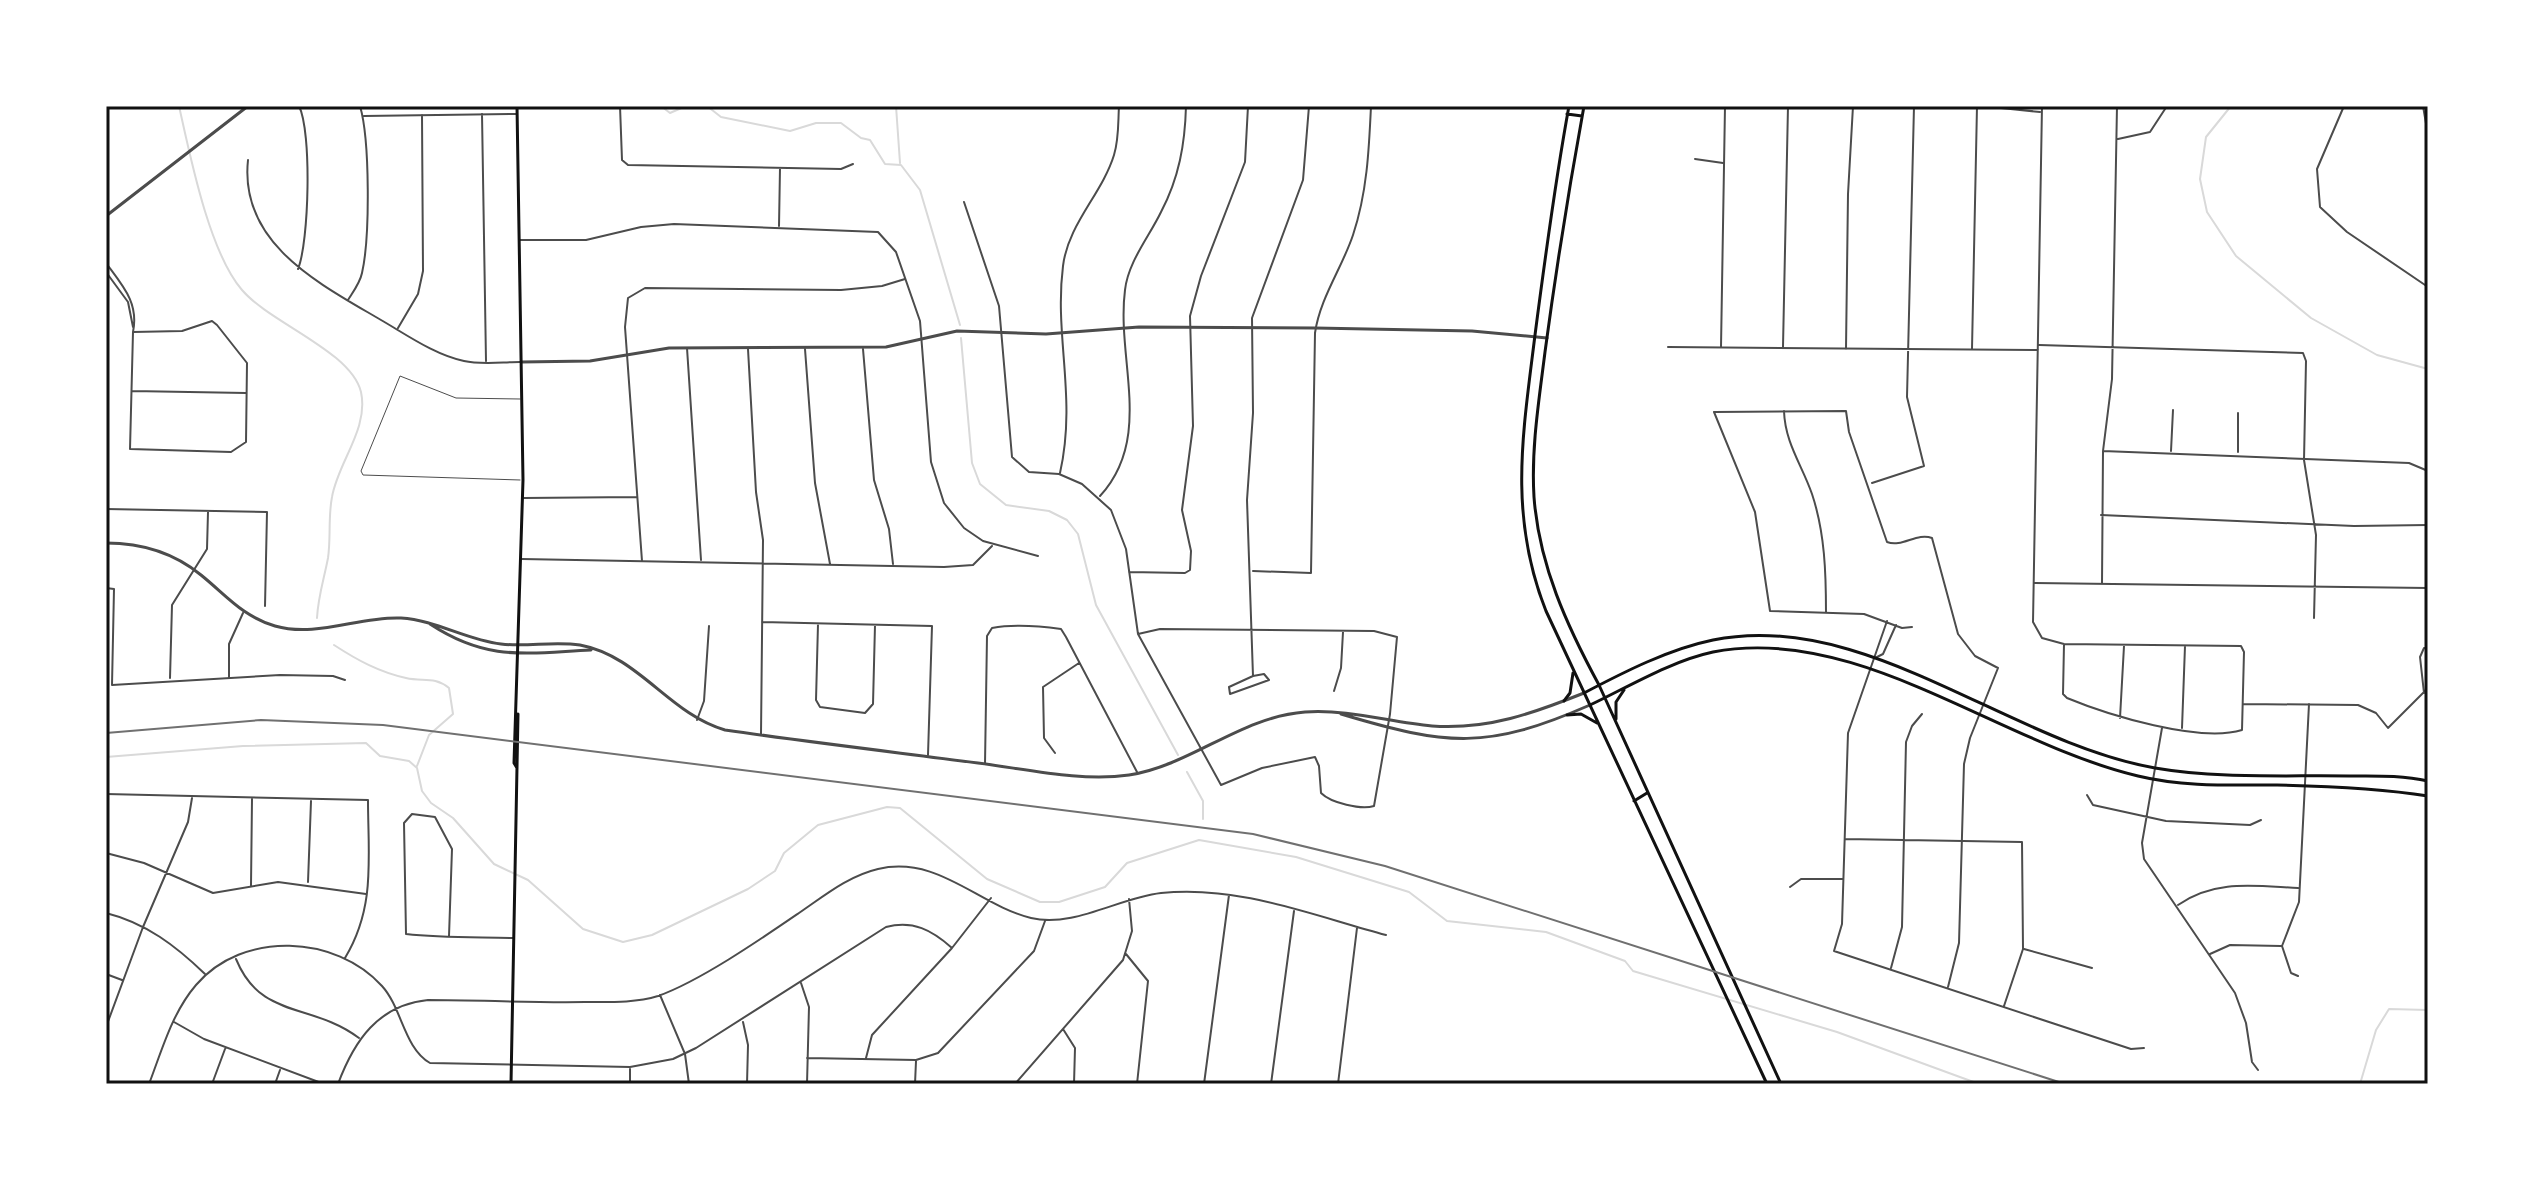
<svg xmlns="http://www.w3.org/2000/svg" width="2534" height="1190" font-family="Karla,sans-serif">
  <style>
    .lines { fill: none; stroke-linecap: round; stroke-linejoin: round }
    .stream { stroke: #d9d9d9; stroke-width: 2 }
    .service { stroke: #4c4c4c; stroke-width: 1 }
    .minor { stroke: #4c4c4c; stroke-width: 2 }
    .tertiary { stroke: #4c4c4c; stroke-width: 3 }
    .secondary { stroke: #111; stroke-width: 3 }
    .rail { stroke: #707070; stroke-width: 2 }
    .neatline { fill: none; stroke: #111; stroke-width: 3 }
  </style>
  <rect width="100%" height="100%" fill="#fff"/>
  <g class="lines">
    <path class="stream" d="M 179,106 C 190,155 209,252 242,290 C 270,323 351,351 361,392 C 369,429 338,462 332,497 C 328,517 331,538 328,558 C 324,579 318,597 317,618
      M 661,106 L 670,113 L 686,106
      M 707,106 L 721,117 L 790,131 L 816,123 L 841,123 L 861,138 L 870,140 L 885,164 L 901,165 L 920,190 L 960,325
      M 896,106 L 900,163
      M 2231,106 L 2206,137 L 2200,179 L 2207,212 L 2236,256 L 2311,318 L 2377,355 L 2428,369
      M 961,338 L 972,463 L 980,484 L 1006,505 L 1049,511 L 1067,520 L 1078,534 L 1096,605 L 1178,755
      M 334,645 C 357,660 379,672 406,678 C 423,682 434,676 449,688 L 453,714 L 429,735 L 417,766
      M 106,757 L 243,746 L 366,743 L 380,756 L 409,761 L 417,768 L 422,791 L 431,803 L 453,818 L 494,864 L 528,880 L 583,929 L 623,942 L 652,935 L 748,889 L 775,871 L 784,853 L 818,825 L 887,807 L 900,808 L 987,879 L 1040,902 L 1059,902 L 1105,887 L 1127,863 L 1199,840 L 1296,857 L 1409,892 L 1447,921 L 1546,932 L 1625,961 L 1633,971 L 1837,1032 L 1979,1084
      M 1187,772 L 1203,801 L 1203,819
      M 2360,1084 L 2376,1030 L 2389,1009 L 2428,1010"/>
    <path class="service" d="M 520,399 L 456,398 L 400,376 L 361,471 L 363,475 L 520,480"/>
    <path class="minor" d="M 620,106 L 622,160 L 628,165 L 841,169 L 853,164
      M 1982,106 L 2040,112
      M 2042,106 L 2033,622 L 2042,638 L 2064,644 L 2241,646 L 2244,652 L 2242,730 C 2199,743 2108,715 2067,698 L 2063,694 L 2064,644
      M 2344,106 L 2317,169 L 2320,207 L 2347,232 L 2428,287
      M 2423,106 L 2428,135
      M 482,114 L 486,361
      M 364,116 L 517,114
      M 2118,139 L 2150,132 L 2167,106
      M 1695,159 L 1723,163
      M 248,160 C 239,244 320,284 381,320 C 407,335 435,355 464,361 C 481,365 502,362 520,362
      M 964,202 L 999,306 L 1012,457 L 1029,472 L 1059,474 L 1082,484 L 1111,510 L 1126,549 L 1138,634 L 1221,785 L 1262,768 L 1315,757 L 1319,766 L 1321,793 C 1331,803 1361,810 1374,806 L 1390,714 L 1397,637 L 1374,631 L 1160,629 L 1138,634
      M 779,226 L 780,168
      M 520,240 L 586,240 L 641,227 L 674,224 L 878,232 L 896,252 L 920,321 L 931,462 L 944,503 L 964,528 L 983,541 L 1038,556
      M 106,263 C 123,286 139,303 133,332 L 130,449 L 231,452 L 246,442 L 247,363 L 217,325 L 212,321 L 182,331 L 133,332
      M 298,269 C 309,242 312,132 299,106
      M 106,272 L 128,302 L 133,327
      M 348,300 C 353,292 360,283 362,273 C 370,238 370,140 360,106
      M 398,328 L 418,294 L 423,271 L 422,115
      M 2039,345 L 2303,353 L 2306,361 L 2304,460 L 2316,535 L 2314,618
      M 1668,347 L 2038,350
      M 1721,347 L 1725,106
      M 1783,347 L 1788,106
      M 687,348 L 701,560
      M 748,349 L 756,492 L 763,540 L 761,734
      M 805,349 L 815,483 L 830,564
      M 863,349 L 874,480 L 889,529 L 893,564
      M 1846,349 L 1848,194 L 1853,106
      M 1972,349 L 1977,106
      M 132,391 L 246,393
      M 1784,411 C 1785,443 1802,465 1812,494 C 1825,533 1826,574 1826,613
      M 2103,451 L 2409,463 L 2428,471
      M 2171,451 L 2173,410
      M 2238,452 L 2238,413
      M 1060,473 C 1077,397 1054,337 1063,266 C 1068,224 1102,194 1114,155 C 1119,139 1118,122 1119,106
      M 1872,483 L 1924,466 L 1907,397 L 1914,106
      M 1100,496 C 1154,437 1116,360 1125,290 C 1128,262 1149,237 1161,212 C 1179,178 1185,144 1186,106
      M 524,498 L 637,497
      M 106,509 L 267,512 L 265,606
      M 2101,515 L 2354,526 L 2428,525
      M 522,559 L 944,567 L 973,565 L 992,546
      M 642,561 L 625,327 L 628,298 L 645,288 L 841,290 L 882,286 L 905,279
      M 1253,571 L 1311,573 L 1315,333 C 1320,298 1342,268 1353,235 C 1367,193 1369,150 1371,106
      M 1129,572 L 1185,573 L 1190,570 L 1191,551 L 1182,510 L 1193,426 L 1190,316 L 1201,276 L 1245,162 L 1248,106
      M 2035,583 L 2428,588
      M 2102,584 L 2103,451 L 2112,379 L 2117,106
      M 106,588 L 114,589 L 112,685 L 280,675 L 333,676 L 345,680
      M 1887,621 L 1848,733 L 1842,924 L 1834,951 L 2131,1049 L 2144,1048
      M 762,622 L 932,626 L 928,755
      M 818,624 L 816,700 L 820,707 L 865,713 L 873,704 L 875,625
      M 1912,627 L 1902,628 L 1864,614 L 1770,611 L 1755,512 L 1714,412 L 1846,411 L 1849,432 L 1887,542 C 1902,548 1917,532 1932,538 L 1958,634 L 1975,656 L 1998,668 L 1970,738 L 1964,764 L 1959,943 L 1948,987
      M 1875,658 L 1883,654 L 1896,625
      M 1253,676 L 1264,674 L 1269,680 L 1230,694 L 1229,687 L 1253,676 L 1247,500 L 1253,413 L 1252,318 L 1303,180 L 1309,106
      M 229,677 L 229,644 L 243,613
      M 170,678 L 172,605 L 207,549 L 208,512
      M 1334,691 L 1341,668 L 1343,632
      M 2424,693 L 2420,657 L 2424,648 L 2428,648
      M 2243,704 L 2358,705 L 2376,713 L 2388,728 L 2428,688
      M 2120,718 L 2124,646
      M 697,720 L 704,701 L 709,626
      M 2162,728 L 2142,843 L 2144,859 L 2235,993 L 2246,1023 L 2252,1062 L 2258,1070
      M 2182,728 L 2185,646
      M 1055,753 L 1044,738 L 1043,687 L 1079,663
      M 985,764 L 987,636 L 992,628 C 1014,624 1039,626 1061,629 L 1066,637 L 1137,772
      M 106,794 L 368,800 C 368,857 376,907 345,958
      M 2087,795 L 2093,805 L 2166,821 L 2250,825 L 2261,820
      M 1845,839 L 2022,842 L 2023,949 L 2004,1006
      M 106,853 L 144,863 L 213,893 L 278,882 L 366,894
      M 308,882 L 311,801
      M 251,885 L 252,799
      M 1790,887 L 1801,879 L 1843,879
      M 2178,905 C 2215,879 2255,886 2298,888
      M 106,913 C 146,923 176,946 205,974
      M 449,936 L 452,849 L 435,817 L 412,814 L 404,823 L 406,934 C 441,938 477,937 513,938
      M 2024,949 L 2092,968
      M 1126,954 L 1148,981 L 1137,1084
      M 2210,954 L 2230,945 L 2281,946
      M 236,959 C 261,1020 311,1002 359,1038
      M 1891,968 L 1902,927 L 1906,742 L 1912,726 L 1922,714
      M 106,974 L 122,980
      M 2298,976 L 2291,973 L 2282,946 L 2299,902 L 2309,704
      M 801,983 L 809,1007 L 807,1084
      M 660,995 L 685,1054 L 689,1084
      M 174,1022 L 204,1039 L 324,1084
      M 743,1022 L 748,1045 L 747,1084
      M 106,1027 L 143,927 L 188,822 L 192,798
      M 1063,1029 L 1075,1048 L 1074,1084
      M 807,1058 L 916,1060 L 938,1053 L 1034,951 L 1045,921
      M 866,1058 L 872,1035 L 952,948 L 991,898
      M 149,1084 C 162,1050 172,1013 196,985 C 243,930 336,935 382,986 C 402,1008 404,1048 430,1063 L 630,1067 L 673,1059 L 696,1048 L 886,927 C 913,920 932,930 952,948
      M 212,1084 L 225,1049
      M 275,1084 L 280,1070
      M 338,1084 C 354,1041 378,1005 428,1000 C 480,1000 533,1003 585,1002 C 610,1002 635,1003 658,996 C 700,981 761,939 799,913 C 824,896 848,876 878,869 C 938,855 978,905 1031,918 C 1074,928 1118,898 1161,893 C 1239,885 1311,915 1386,935
      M 630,1084 L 630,1069
      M 915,1084 L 916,1061
      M 1015,1084 L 1123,960 L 1132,931 L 1129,899
      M 1204,1084 L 1229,895
      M 1271,1084 L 1294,911
      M 1338,1084 L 1357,928"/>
    <path class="tertiary" d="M 106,216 L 248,106
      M 521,362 L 590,361 L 669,348 L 886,347 L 957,331 L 1046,334 L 1139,327 L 1315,328 L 1472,331 L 1547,338
      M 106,543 C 142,543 173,552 201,575 C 227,596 242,616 275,626 C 317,638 359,616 401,618 C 436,620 466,640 501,644 C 527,647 554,641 580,645 C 639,656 669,714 725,730 C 809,742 893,752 978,763 C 1026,769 1081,782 1129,775 C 1192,765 1240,717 1305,712 C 1349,709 1389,722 1432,726 C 1488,730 1534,713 1584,693
      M 430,624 C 488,662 526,653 591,650
      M 1341,714 C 1448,746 1487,750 1590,705"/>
    <path class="secondary" d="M 517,106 L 523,480 L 514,763 L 517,768
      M 1569,106 C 1555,182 1545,258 1535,335 C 1523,433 1508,515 1546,611 L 1767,1084
      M 1584,106 C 1569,188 1556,270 1545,352 C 1539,400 1531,449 1534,497 C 1539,565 1567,626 1599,685 L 1781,1084
      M 1567,114 L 1582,116
      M 1584,693 C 1624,672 1669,649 1713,640 C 1865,609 2008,742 2155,768 C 2218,779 2286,775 2349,776 C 2376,776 2402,775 2428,781
      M 1564,701 L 1570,693 L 1573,673
      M 1590,705 C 1628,687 1671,661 1713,652 C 1858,624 1999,743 2138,776 C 2183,787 2230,785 2277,785 C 2327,786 2378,788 2428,796
      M 1567,715 L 1581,714 L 1597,723
      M 1616,719 L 1616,702 L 1624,690
      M 1634,801 L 1647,793
      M 511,1084 L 518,714"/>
    <path class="rail" d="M 106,733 L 261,720 L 383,725 L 1253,834 L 1385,866 L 2065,1084"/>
  </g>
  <rect width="2534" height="1190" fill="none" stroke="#ffffff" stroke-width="216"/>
  <rect x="108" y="108" width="2318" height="974" class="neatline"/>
</svg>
